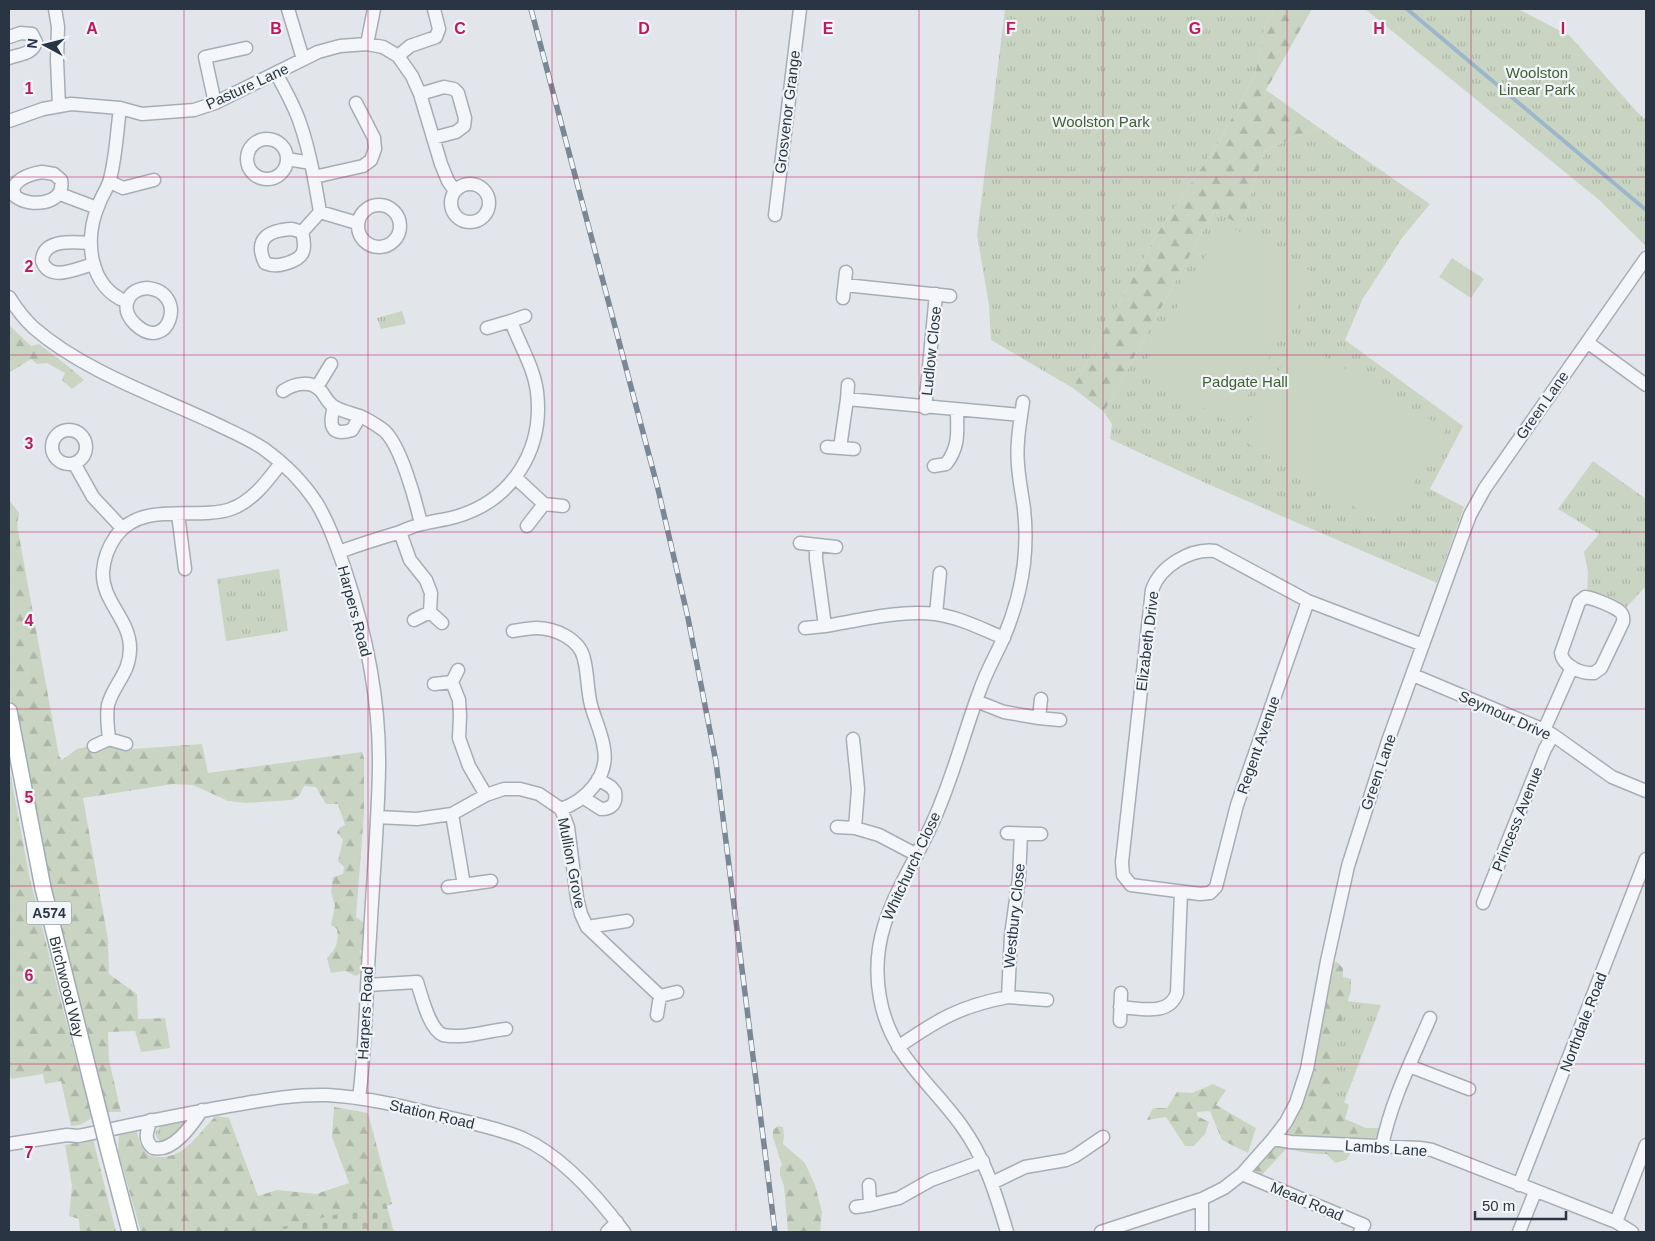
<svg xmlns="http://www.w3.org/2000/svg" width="1655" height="1241" font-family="Arial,sans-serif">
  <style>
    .grass { fill: url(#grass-tufts) }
    .forest { fill: url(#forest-firs) }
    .cemetery { fill: url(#cemetery-stones) }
    .pitch { fill: #c9d5c2 }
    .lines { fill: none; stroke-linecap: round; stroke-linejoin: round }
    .stream { stroke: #9cb7cc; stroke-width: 4 }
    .minor-casing { stroke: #a7adb5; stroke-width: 15 }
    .major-casing { stroke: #a0abb7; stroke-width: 18 }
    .minor { stroke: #f5f6f9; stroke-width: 12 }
    .major { stroke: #fff; stroke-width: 15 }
    .rail-casing { stroke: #7a8795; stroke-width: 5.5 }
    .rail { stroke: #f1f5f8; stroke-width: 4; stroke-dasharray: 11; stroke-linecap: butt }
    .major-bridge-casing { stroke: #a0abb7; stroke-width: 18; stroke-linecap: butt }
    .major-bridge { stroke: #fff; stroke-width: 15 }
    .grid { fill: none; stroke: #c2185b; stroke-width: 1; stroke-opacity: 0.55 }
    .labels { text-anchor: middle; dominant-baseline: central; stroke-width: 4.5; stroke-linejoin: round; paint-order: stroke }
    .shield { fill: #f1f5f8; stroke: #656f79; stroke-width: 1 }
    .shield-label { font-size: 14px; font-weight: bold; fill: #293543 }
    .park-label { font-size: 15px; fill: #415f36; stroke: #f1f5f8 }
    .street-label { font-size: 15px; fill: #293543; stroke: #f1f5f8 }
    .grid-label { font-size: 16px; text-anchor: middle; font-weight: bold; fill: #c2185b; stroke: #f1f5f8; stroke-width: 4.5; stroke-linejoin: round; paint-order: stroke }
  </style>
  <defs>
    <pattern id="grass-tufts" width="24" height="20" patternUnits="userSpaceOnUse" patternTransform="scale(1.25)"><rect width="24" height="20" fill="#c9d5c2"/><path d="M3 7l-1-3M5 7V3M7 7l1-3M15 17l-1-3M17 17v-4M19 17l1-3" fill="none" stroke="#adb7a8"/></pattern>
    <pattern id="forest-firs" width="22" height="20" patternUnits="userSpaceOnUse" patternTransform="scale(1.25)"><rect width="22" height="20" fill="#c9d5c2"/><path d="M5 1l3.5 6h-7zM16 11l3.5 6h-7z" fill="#adb7a8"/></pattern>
    <pattern id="cemetery-stones" width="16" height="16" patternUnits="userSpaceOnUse" patternTransform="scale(1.25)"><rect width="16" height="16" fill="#c9d5c2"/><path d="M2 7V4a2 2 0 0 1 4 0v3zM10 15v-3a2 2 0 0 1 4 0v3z" fill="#adb7a8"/></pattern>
  </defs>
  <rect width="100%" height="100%" fill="#e2e6eb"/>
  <path class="grass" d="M 1005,9 L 1275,9 L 1265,25 L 1255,75 L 1219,142 L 1157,234 L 1073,388 L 991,340 L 989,305 L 977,235 Z
    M 1365,9 L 1518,9 L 1570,36 L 1637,112 L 1646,120 L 1646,246 L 1598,199 Z
    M 1318,127 L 1430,204 L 1402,238 L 1362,300 L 1345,340 L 1463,426 L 1430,489 L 1464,507 L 1437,583 L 1210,485 L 1110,439 L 1112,424 L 1104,412 L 1214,211 L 1243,225 L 1253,186 L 1266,150 Z
    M 402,311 L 406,324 L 381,329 L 377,318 Z
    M 1593,461 L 1646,499 L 1646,586 L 1624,610 L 1587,592 L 1588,572 L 1584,552 L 1599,534 L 1558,509 Z
    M 279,569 L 288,631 L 226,641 L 217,579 Z
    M 1330,999 L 1381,1005 L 1334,1129 L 1305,1105 Z
    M 186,1120 L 186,1123 L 166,1141 L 162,1142 C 157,1140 155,1136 156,1131 L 162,1125 Z"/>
  <path class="forest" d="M 1275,9 L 1312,9 L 1266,90 L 1318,127 L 1266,150 L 1253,186 L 1243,226 L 1214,211 L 1104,412 L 1073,388 L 1157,234 L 1219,142 L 1255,75 L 1265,25 Z
    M 9,325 L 31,346 L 39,344 L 69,367 L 84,380 L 72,389 L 62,380 L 65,373 L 47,363 L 37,364 L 31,359 L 9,373 Z
    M 9,495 L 10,501 L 19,513 L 17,525 L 59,756 L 62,760 L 77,749 L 104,743 L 133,749 L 202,744 L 208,773 L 362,752 L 364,758 L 364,813 L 356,917 L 367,925 L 366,945 L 360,951 L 363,960 L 362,972 L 356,976 L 345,971 L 331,973 L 327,958 C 336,949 339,942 337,929 L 331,925 L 335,906 L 331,892 L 333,877 L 343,874 L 344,867 L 338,861 L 343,840 L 337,833 L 339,828 L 345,825 L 338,804 L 326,804 L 316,787 L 304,786 L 300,795 L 292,800 L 246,803 L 228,801 L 193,785 L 173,784 L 83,798 L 108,940 L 109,974 L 137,994 L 138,1019 L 165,1018 L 170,1048 L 141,1052 L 135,1031 L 108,1032 L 109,1060 L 121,1112 L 108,1112 L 58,932 L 23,774 L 9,692 Z
    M 9,766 L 29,875 L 60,998 L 92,1118 L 80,1125 L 71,1126 L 61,1081 L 45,1084 L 43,1074 L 11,1079 L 9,1069 Z
    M 1337,962 L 1343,968 L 1343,977 L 1351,979 L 1351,990 L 1335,1044 L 1338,1061 L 1334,1072 L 1338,1085 L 1333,1096 L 1349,1105 L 1345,1119 L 1366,1128 L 1383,1128 L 1380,1144 L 1352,1151 L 1346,1160 L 1335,1163 L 1327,1154 C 1313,1155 1300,1151 1286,1149 L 1261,1176 L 1250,1169 L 1287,1131 L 1325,965 Z
    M 1213,1084 L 1226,1090 L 1216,1105 L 1256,1128 L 1248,1153 L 1222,1140 L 1210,1111 L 1197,1112 L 1197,1116 L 1209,1122 L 1205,1134 L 1194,1146 L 1185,1146 L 1166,1117 L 1147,1120 L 1153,1108 L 1167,1108 L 1177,1092 L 1192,1093 Z
    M 334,1107 L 368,1113 L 392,1204 L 304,1232 L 141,1232 L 118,1151 L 119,1133 L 136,1129 L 140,1144 L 148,1155 C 182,1165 195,1136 216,1116 L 229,1118 L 258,1196 L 277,1190 L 316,1194 L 349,1183 L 332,1137 Z
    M 778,1126 L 783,1127 L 784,1135 L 783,1144 L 805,1163 L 815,1185 L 822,1212 L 820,1232 L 788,1232 L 784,1186 L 780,1175 L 780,1168 L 782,1165 L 773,1137 L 773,1130 Z
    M 93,1139 L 116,1232 L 80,1232 L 79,1219 L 69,1216 L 72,1186 L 65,1145 Z"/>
  <path class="cemetery" d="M 386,1203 L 394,1232 L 260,1232 Z"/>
  <path class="pitch" d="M 1224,223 L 1316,274 L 1232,424 L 1140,373 Z
    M 1452,258 L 1484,279 L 1471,298 L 1439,277 Z
    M 1297,340 L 1446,429 L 1388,527 L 1239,438 Z"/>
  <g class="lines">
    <path class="stream" d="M 1407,9 L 1646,210"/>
    <defs>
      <path id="minor" d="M 55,9 L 58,27 L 57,60 L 59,106
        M 288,9 L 303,59
        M 9,37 L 21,33 L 32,34 L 36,42 C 32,55 19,54 9,58
        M 367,44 L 374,9
        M 398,56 L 410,46 L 436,37 L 439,29 L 434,9
        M 276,73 C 285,90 294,105 300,123 C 310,152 315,182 320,212 L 302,232
        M 420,94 L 444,87 L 454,89 L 458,93 L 465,118 L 464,126 L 456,132 L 433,138
        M 215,103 L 205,57 L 246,48
        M 120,108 C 117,131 116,156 110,179 C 108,188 102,195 99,204 C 84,238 88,287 127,302
        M 9,121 L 43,109 L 71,104 L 120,108 L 142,114 L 194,110 L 215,103 L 318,52 L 340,46 L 367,44 L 383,47 L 398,56 L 412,76 L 420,94 L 441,164 L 448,181 L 455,191
        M247 159a20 20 0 1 1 40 0a20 20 0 1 1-40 0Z
        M 287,159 L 311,163
        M 42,172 L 54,174 L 61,180 C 66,205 29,208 15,196 L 13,189 C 17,178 30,174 42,172 Z
        M 314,177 L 363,166 L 371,160 L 375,149 L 374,138 L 356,103
        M 110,182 L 123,188 L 154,180
        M451 203a19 19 0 1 1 38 0a19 19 0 1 1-38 0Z
        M 60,194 L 97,208
        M358 226a21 21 0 1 1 42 0a21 21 0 1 1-42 0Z
        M 320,212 L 357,223
        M 775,215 L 800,9
        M 292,229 L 302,232 C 307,251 304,259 284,264 C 277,266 272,266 265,263 C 253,238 270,230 292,229 Z
        M 91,243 C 75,242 43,238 42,261 C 50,283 77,268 94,264
        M 845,285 L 950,296
        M 147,288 C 190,292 168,356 135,324 C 129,318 125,311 127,303 C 129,293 137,289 147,288 Z
        M 9,297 C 16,308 24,319 34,328 C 82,370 154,395 212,422 C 230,431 248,438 264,449 C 285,464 302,481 316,502 C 329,523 337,547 345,570 C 366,633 380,702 379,768 C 378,824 373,880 370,936 C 366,990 366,1045 359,1098
        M 843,298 L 846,272
        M 511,321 L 525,316
        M 1587,342 L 1646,385
        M 317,387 L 331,364
        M 283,391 C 295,383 311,380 321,391 C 326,397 327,402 333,406 C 342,412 353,413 362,417 C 369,420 376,425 382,429 C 400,441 416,502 421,524
        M 847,399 L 848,385
        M 334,407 C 329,424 330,437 352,430 L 360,416
        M 925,408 L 936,294
        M52 447a17 17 0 1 1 34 0a17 17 0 1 1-34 0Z
        M 827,447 L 854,449
        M 840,448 L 847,399 L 1021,415
        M 74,463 L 93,497 L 122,528
        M 934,466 L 946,464 C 960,446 957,432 957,410
        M 516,478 L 544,504
        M 178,514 L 185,569
        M 527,526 L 544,504 L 563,506
        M 400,532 L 410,560 L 426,580 L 431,593 L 430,612 L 414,620
        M 800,543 L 836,547
        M 816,545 L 816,559 L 825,626 C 861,620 898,610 935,614 C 959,617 982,629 1004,638
        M 339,552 C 358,545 377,539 397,533 C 405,530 413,526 422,524 C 433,521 444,520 455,517 C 512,501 544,450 537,392 C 534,367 519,344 511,321 L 487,328
        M 1585,597 C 1593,598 1619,608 1622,614 C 1624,618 1623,619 1623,622 L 1601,668 L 1594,673 C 1581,674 1563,666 1561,653 L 1579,602 Z
        M 1308,601 L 1237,805 L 1216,887 L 1210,893 L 1200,894 L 1131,885 L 1123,875 L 1122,862 L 1152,590 C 1160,566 1191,548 1215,551 L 1308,601 L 1423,645
        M 430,612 L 442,623
        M 936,614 L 940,573
        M 805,628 L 825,626
        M 513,631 C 521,630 529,628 536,628 C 555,628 580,639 584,659 C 588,674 587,690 591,705 C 595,720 602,733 604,749 C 609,777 585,801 561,809
        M 1413,675 L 1544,730 L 1553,735 L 1612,777 L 1646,791
        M 452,682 L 459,700 L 460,716 L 459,738 L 469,766 L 486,795
        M 434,684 L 452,682 L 458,670
        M 1041,699 L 1039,718 L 1060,720
        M 976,701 L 1004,712 L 1039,718
        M 1544,730 L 1572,667
        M 109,739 C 108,728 106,716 108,705 C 114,683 130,674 130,648 C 130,619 101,601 103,571 C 104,558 109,546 116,536 C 142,500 195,521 231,509 C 253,501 268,480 281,463
        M 853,739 L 858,789 L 855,828 L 879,835 L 917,855
        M 94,746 L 109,739 L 126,744
        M 584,798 L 601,809 C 612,809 617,803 615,792 L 611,787 L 598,779
        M 452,814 L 464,885
        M 377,817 L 417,819 L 452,814 L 486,795 L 504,789 L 520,789 L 539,794 L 561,809 L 568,827 L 577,898 L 581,914 L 587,927 L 660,996
        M 837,827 L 855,828
        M 1007,833 L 1041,834
        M 448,887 L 491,881
        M 1483,903 L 1545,749 L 1553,735
        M 587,927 L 627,921
        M 367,985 L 417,982 C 422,997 429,1029 443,1035 C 465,1039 485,1031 506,1029
        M 1008,997 L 1047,1000
        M 1120,1007 C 1139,1008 1169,1017 1177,993 L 1181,892
        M 657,1015 L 660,996 L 677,992
        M 1120,1021 L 1121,993
        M 898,1047 C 937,1020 960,1006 1008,997 L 1011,935 L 1019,878 L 1021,834
        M 1409,1066 L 1469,1089
        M 151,1120 C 147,1131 143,1140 153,1148 C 173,1153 192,1125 202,1110
        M 1273,1139 L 1291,1142 L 1420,1148 L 1432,1150 L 1616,1222 L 1632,1232
        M 9,1144 L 67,1135 L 78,1136 C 132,1125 186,1113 241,1104 C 270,1099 298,1094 327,1095 C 366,1097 405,1107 442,1116 C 469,1122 497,1128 522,1138 C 563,1156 598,1197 624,1232
        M 1382,1146 C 1391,1101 1412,1060 1430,1018
        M 1242,1174 L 1364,1225 L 1360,1232
        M 992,1183 L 1025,1167 L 1066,1160 L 1075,1156 L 1103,1137
        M 869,1185 L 870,1205
        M 1519,1185 L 1646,859
        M 1202,1199 L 1202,1232
        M 856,1207 L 870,1205 L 899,1198 L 931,1180 L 983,1161
        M 1616,1222 L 1646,1145
        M 607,1232 L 617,1222
        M 1007,1232 C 996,1194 985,1158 961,1125 C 930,1082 890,1055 880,998 C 867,929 904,884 931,826 C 952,782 963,735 980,690 C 986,672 996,655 1004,637 C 1014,613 1021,589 1024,563 C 1026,545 1026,527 1024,509 C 1022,494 1019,480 1018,465 C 1016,444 1020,423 1023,402
        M 1101,1232 L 1202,1199 L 1224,1188 L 1242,1174 L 1273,1139 L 1286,1122 L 1296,1103 L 1307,1069 L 1327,961 L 1348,866 L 1388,741 L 1470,515 L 1485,488 L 1646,258
        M 1519,1232 L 1535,1192"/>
      <g id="major">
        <path id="s1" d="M 9,711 L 43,888 L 99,1112"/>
        <path d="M 108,1148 L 130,1232"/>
      </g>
    </defs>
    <use href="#minor" class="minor-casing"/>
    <use href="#major" class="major-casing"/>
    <use href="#minor" class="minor"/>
    <use href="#major" class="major"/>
    <defs>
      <path id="rail" d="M 531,9 L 658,489 L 688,618 L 716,762 L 775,1232"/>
    </defs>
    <use href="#rail" class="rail-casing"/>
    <use href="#rail" class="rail"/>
    <defs>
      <path id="major-bridge" d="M 99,1112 L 108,1148"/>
    </defs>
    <use href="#major-bridge" class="major-bridge-casing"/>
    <use href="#major-bridge" class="major-bridge"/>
  </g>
  <path class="grid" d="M 184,9 L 184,1232M 368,9 L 368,1232M 552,9 L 552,1232M 736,9 L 736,1232M 919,9 L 919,1232M 1103,9 L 1103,1232M 1287,9 L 1287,1232M 1471,9 L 1471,1232M 9,177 L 1646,177M 9,355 L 1646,355M 9,532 L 1646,532M 9,709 L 1646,709M 9,886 L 1646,886M 9,1064 L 1646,1064"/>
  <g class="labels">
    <rect class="shield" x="26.5" y="901.5" width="45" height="23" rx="4"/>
    <g class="shield-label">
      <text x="49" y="913">A574</text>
    </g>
    <g class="park-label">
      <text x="1537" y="72">Woolston<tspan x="1537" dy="17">Linear Park</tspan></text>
      <text x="1101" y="121">Woolston Park</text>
      <text x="1245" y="381">Padgate Hall</text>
    </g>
    <g class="street-label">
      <text transform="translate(247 86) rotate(-25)">Pasture Lane</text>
      <text transform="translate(787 112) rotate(-83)">Grosvenor Grange</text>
      <text transform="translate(931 351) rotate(-84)">Ludlow Close</text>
      <text transform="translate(1542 405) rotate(-55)">Green Lane</text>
      <text transform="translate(355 611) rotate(75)">Harpers Road</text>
      <text transform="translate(1147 641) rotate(-83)">Elizabeth Drive</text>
      <text transform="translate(1505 715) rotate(24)">Seymour Drive</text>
      <text transform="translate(1258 745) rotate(-71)">Regent Avenue</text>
      <text transform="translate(1378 772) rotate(-71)">Green Lane</text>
      <text transform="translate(1517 819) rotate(-68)">Princess Avenue</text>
      <text transform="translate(572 863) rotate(79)">Mullion Grove</text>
      <text transform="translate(911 866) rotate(-65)">Whitchurch Close</text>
      <text transform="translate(1014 916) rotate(-84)">Westbury Close</text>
      <text stroke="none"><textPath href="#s1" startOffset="282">Birchwood Way</textPath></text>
      <text transform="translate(365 1013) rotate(-87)">Harpers Road</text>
      <text transform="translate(1583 1022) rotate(-69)">Northdale Road</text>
      <text transform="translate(432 1114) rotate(13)">Station Road</text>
      <text transform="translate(1386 1148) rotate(4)">Lambs Lane</text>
      <text transform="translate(1307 1201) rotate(23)">Mead Road</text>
    </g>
  </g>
  <g class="grid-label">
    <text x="92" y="34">A</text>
    <text x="276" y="34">B</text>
    <text x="460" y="34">C</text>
    <text x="644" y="34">D</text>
    <text x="828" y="34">E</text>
    <text x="1011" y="34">F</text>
    <text x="1195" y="34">G</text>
    <text x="1379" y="34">H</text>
    <text x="1563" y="34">I</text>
    <text x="29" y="94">1</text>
    <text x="29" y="272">2</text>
    <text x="29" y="449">3</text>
    <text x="29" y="626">4</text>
    <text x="29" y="803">5</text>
    <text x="29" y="981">6</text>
    <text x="29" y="1158">7</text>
  </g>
  <rect width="1655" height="1241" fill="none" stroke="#293543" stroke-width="20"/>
  <g transform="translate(45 45) rotate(277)" stroke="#f1f5f8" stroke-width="4" paint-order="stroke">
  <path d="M0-4L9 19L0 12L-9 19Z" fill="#293543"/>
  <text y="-8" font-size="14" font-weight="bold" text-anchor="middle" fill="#293543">N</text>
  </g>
  <path d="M1475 1211v8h91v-8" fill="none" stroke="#293543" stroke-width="2.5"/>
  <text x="1482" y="1211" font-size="15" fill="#293543" stroke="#f1f5f8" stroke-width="4" paint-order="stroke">50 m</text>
</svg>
